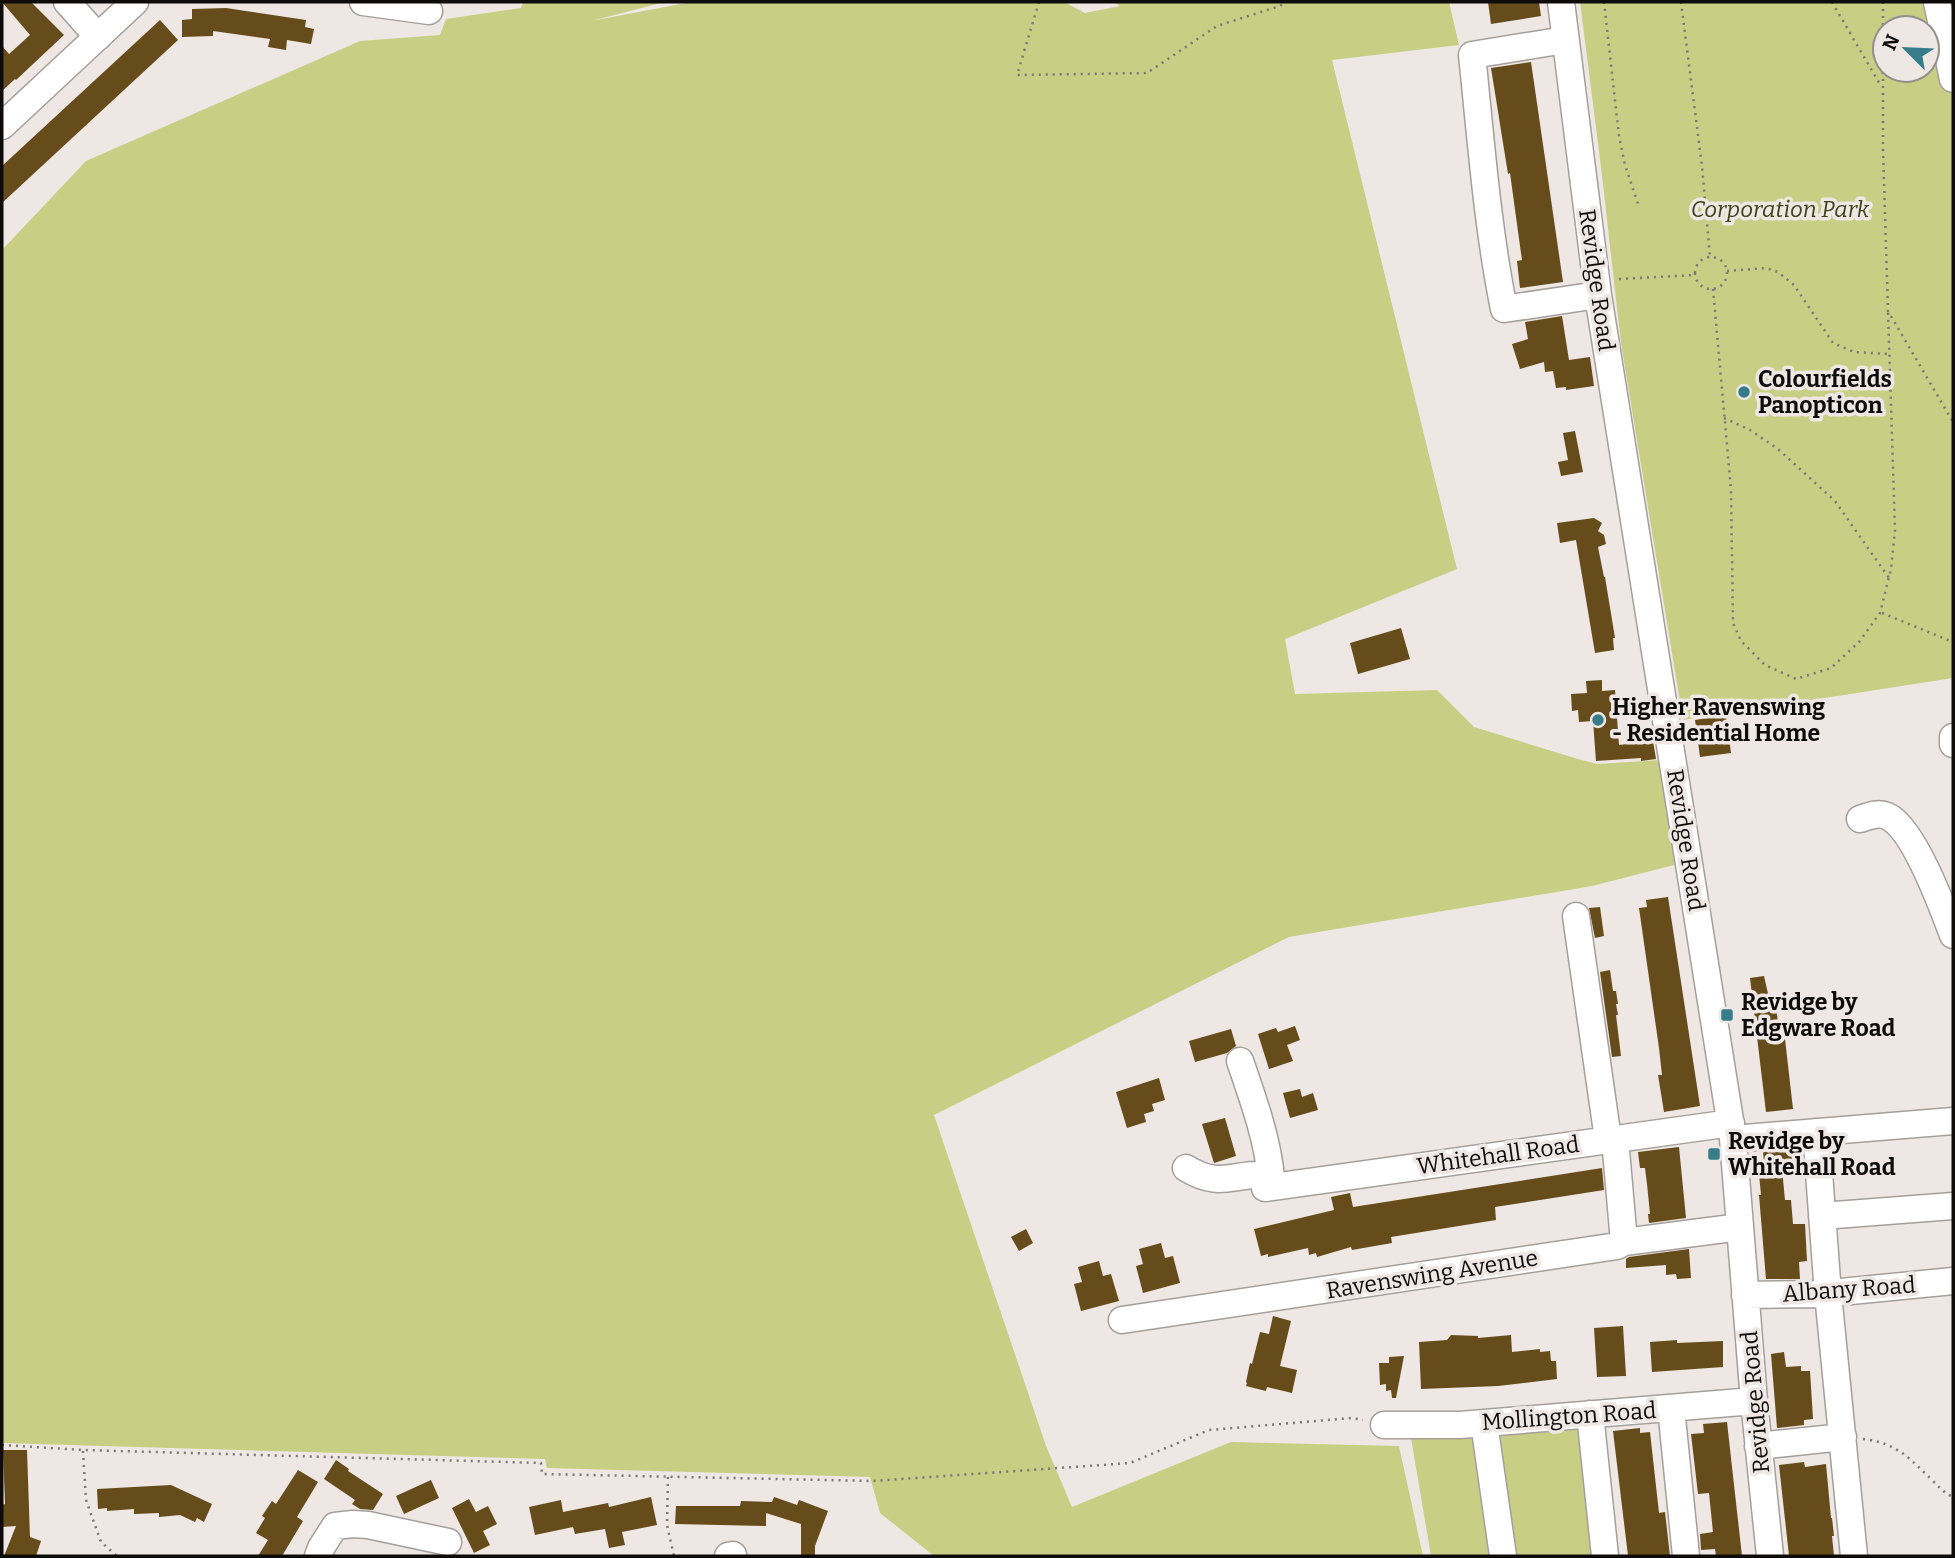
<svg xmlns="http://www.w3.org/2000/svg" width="1955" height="1558" font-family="Bitter,serif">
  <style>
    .green { fill: #c8cf84; fill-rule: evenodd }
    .building { fill: #664c1a }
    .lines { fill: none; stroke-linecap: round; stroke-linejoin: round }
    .minor-casing { stroke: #a59f9c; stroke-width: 29 }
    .path { stroke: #7b7775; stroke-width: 2.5; stroke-dasharray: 2 5; stroke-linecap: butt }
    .minor { stroke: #fff; stroke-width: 26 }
    .poi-dot { fill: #377d89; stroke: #eee7e4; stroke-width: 2.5 }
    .labels { text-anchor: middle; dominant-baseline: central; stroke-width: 7; stroke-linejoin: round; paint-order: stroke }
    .park-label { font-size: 23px; font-style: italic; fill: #41441a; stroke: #eee7e4 }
    .street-label { font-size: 23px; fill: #0e0c0b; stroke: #eee7e4 }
    .poi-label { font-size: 23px; font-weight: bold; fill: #0e0c0b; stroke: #eee7e4; text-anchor: start }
  </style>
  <rect width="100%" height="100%" fill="#eee7e4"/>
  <path class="green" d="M 523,2 L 665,2 L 591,21 L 691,2 L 1064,2 L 1085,13 L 1120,6 L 1114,2 L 1449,2 L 1459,45 L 1332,60 L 1457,569 L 1285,639 L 1295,694 L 1437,690 L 1474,727 L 1578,759 L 1597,764 L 1662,760 L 1678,864 L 1592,886 L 1289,937 L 934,1115 L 1046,1446 L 1072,1507 L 1231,1442 L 1399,1446 L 1423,1556 L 934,1556 L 880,1513 L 870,1477 L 547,1468 L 545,1459 L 2,1443 L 2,250 L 86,161 L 360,41 L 440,35 L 446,19 L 521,8 Z
    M 1580,2 L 1953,2 L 1953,678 L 1683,720 L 1621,343 L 1601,167 ZM 1885,28 L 1927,28 L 1927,70 L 1885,70 Z
    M 1577,1425 L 1592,1556 L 1431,1556 L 1411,1438 Z"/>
  <path class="building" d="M 2,2 L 31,2 L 64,35 L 16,80 L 15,79 L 2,91 L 2,46 L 9,54 L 30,35 Z
    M 1488,2 L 1539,2 L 1541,16 L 1491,24 Z
    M 226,8 L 306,20 L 305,27 L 314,29 L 311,44 L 287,40 L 286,50 L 268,47 L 270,39 L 213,31 L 213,36 L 182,37 L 182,20 L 192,19 L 192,9 Z
    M 160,20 L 178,40 L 2,203 L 2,166 Z
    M 1531,62 L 1563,282 L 1520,288 L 1517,261 L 1522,260 L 1520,246 L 1510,173 L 1508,174 L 1491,68 Z
    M 1562,316 L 1569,360 L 1590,357 L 1594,386 L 1566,390 L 1566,387 L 1556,388 L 1553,371 L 1545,372 L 1544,362 L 1520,369 L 1512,344 L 1528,339 L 1525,322 Z
    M 1575,431 L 1583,472 L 1561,476 L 1558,462 L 1568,460 L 1563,433 Z
    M 1594,518 L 1602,523 L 1598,531 L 1604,535 L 1606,544 L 1598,547 L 1604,577 L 1605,577 L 1615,638 L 1613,638 L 1614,650 L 1595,653 L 1576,540 L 1560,543 L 1557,523 Z
    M 1401,628 L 1410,659 L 1358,674 L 1350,643 Z
    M 1602,680 L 1602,691 L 1615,690 L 1619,745 L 1653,741 L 1656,759 L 1641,761 L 1641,758 L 1596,761 L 1593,721 L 1579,722 L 1578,710 L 1572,711 L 1571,694 L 1587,693 L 1586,681 Z
    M 1726,715 L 1731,753 L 1700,757 L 1695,720 Z
    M 1668,897 L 1700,1106 L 1664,1112 L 1658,1075 L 1662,1075 L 1659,1048 L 1639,908 L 1647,907 L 1646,900 Z
    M 1600,907 L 1604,936 L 1595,938 L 1589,908 Z
    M 1610,970 L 1613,991 L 1616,991 L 1618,1004 L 1616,1004 L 1618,1015 L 1616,1015 L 1621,1056 L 1612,1057 L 1600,972 Z
    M 1764,976 L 1769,998 L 1775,998 L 1780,1039 L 1785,1039 L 1793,1109 L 1766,1112 L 1750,978 Z
    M 1295,1026 L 1300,1040 L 1287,1045 L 1293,1061 L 1269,1069 L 1258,1034 L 1276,1028 L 1278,1032 Z
    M 1231,1029 L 1236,1046 L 1227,1053 L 1195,1062 L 1189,1041 Z
    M 1159,1078 L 1165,1100 L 1152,1104 L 1154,1111 L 1144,1114 L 1146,1122 L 1127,1128 L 1116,1092 Z
    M 1300,1089 L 1302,1097 L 1313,1093 L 1318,1110 L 1290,1118 L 1283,1093 Z
    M 1225,1118 L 1236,1156 L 1214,1163 L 1202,1124 Z
    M 1679,1147 L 1686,1218 L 1649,1223 L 1648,1214 L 1650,1214 L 1647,1184 L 1645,1168 L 1640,1168 L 1638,1152 Z
    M 1801,1149 L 1803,1164 L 1790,1166 L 1790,1168 L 1782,1169 L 1785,1200 L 1791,1200 L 1793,1224 L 1805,1224 L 1807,1261 L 1799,1262 L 1800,1279 L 1766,1279 L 1759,1195 L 1761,1195 L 1759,1174 L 1765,1174 L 1763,1152 Z
    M 1602,1168 L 1604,1190 L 1495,1207 L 1496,1220 L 1391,1237 L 1392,1243 L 1352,1250 L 1351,1247 L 1317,1257 L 1316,1253 L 1309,1255 L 1308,1248 L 1268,1257 L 1268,1254 L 1261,1256 L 1254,1229 L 1334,1210 L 1331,1197 L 1350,1193 L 1353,1207 Z
    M 1026,1229 L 1033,1243 L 1019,1251 L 1011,1237 Z
    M 1161,1243 L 1165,1258 L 1173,1256 L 1180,1283 L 1143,1293 L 1136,1266 L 1143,1264 L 1139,1249 Z
    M 1689,1249 L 1691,1278 L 1677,1279 L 1676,1274 L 1666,1275 L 1666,1265 L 1626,1268 L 1626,1259 L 1629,1257 Z
    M 1099,1261 L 1103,1276 L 1111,1274 L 1119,1301 L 1081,1311 L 1074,1284 L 1082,1282 L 1078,1267 Z
    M 1273,1316 L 1291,1321 L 1280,1366 L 1297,1370 L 1292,1393 L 1267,1387 L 1266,1391 L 1246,1386 L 1247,1383 L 1246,1382 L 1250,1363 L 1252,1364 L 1260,1332 L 1269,1334 Z
    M 1623,1326 L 1626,1376 L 1597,1377 L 1594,1328 Z
    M 1451,1335 L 1478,1336 L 1478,1338 L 1511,1335 L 1512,1352 L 1540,1349 L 1540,1352 L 1550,1351 L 1551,1361 L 1556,1361 L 1557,1379 L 1498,1386 L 1421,1389 L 1419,1342 L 1447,1340 Z
    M 1677,1340 L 1677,1343 L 1723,1341 L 1723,1367 L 1652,1372 L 1650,1342 Z
    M 1784,1352 L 1786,1367 L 1801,1366 L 1801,1371 L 1810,1371 L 1813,1419 L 1804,1420 L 1804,1425 L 1777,1428 L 1771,1354 Z
    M 1404,1356 L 1396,1398 L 1392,1398 L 1391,1390 L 1386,1391 L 1386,1384 L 1380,1385 L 1379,1363 L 1389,1363 L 1389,1357 Z
    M 1727,1422 L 1732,1467 L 1742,1556 L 1716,1556 L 1715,1549 L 1701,1550 L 1700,1534 L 1713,1532 L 1709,1493 L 1698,1494 L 1691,1434 L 1704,1433 L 1703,1424 Z
    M 1640,1428 L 1640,1433 L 1650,1432 L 1659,1513 L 1665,1512 L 1670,1556 L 1628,1556 L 1613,1431 Z
    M 3,1450 L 27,1450 L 30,1537 L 41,1541 L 36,1556 L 4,1556 L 16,1526 L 2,1527 L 2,1505 L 5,1504 Z
    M 336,1460 L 349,1469 L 348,1471 L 383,1494 L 373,1510 L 360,1509 L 352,1504 L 355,1500 L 324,1479 Z
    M 1804,1462 L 1805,1467 L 1826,1464 L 1831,1518 L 1832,1518 L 1834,1536 L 1832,1536 L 1834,1556 L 1789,1556 L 1779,1465 Z
    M 298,1470 L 318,1482 L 297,1517 L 303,1521 L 282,1556 L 258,1556 L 268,1540 L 256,1533 L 265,1518 L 262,1516 L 272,1501 L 276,1504 Z
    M 431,1480 L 439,1498 L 404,1514 L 396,1496 Z
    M 171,1485 L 212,1504 L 204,1522 L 197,1518 L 195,1522 L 180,1515 L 159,1517 L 159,1513 L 134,1514 L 134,1509 L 107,1511 L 107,1508 L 98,1509 L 97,1489 Z
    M 651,1497 L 657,1525 L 622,1532 L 625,1545 L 609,1548 L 605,1529 L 575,1534 L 573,1527 L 535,1535 L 529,1507 L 561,1500 L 563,1512 L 608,1503 L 609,1507 Z
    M 774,1497 L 797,1505 L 799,1500 L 828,1511 L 815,1546 L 815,1556 L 801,1556 L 801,1524 L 766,1513 L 766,1526 L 675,1524 L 676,1506 L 740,1506 L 741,1501 L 772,1502 Z
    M 469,1499 L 476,1512 L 488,1506 L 497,1524 L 483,1531 L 490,1545 L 474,1553 L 452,1508 Z"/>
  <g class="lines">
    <defs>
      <path id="minor" d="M 67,2 L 98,37
        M 363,2 L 429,11
        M 1561,2 L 1598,295 L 1733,1139 L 1754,1401 L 1770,1556
        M 1937,2 L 1953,79
        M 1565,40 L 1472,55 C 1481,140 1487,225 1504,309 L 1598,295
        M 2,126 L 135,2
        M 1953,737 L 1953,744
        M 1860,819 C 1869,816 1878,812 1887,816 C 1913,827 1943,908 1953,935
        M 1576,916 L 1608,1139
        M 1240,1061 C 1253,1099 1267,1137 1271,1177
        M 1816,1132 L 1828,1294 L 1854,1556
        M 1615,1139 L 1624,1242
        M 1733,1139 L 1953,1121
        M 1186,1168 C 1220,1189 1232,1173 1267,1175 L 1273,1180 L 1278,1186
        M 1265,1188 L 1731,1123
        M 1822,1216 L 1953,1206
        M 1745,1295 L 1820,1294 L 1953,1281
        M 1122,1320 L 1617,1246 L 1624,1242 L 1740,1227
        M 1671,1408 L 1686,1556
        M 1590,1414 L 1605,1556
        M 1484,1423 L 1503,1556
        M 1384,1425 L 1460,1425 L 1754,1401
        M 1758,1446 L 1843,1437
        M 318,1556 L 321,1548 L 335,1526 L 353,1524 L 368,1525 L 448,1542
        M 728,1556 L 733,1555"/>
    </defs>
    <use href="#minor" class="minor-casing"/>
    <path class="path" d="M 1039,2 L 1017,75 L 1147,73 L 1217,26 L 1280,6 L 1285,2
      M 1604,2 L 1619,136 L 1625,165 L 1639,207
      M 1681,2 L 1702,166 L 1710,257
      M 1832,2 L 1881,86
      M 1883,2 L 1883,149 L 1888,311 L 1953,422
      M1695 273a16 16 0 1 1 32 0a16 16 0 1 1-32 0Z
      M 1727,271 L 1766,268 L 1778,272 L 1794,285 L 1833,343 L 1854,352 L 1888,354
      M 1619,279 L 1696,275
      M 1713,289 L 1731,490 L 1733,623 L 1741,641 L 1765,665 L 1796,679 L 1831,668 L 1859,642 L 1880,613 L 1891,569 L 1895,530 L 1888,311
      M 1724,418 L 1750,430 L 1778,449 L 1835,501 L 1889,578
      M 1882,613 L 1953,642
      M 1863,1439 C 1897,1443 1909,1458 1932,1480 C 1939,1487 1944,1493 1953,1497
      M 2,1445 L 83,1450 L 541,1463 L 542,1474 L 873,1481 L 1130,1463 L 1209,1430 L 1352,1418 L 1363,1420
      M 83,1451 L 86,1500 L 101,1542 L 117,1556
      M 668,1477 L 667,1525 L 674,1556"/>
    <use href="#minor" class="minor"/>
  </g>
  <g class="poi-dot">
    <circle cx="1744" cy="392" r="7"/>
    <circle cx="1598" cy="720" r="7"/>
    <rect x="1720" y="1008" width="14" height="14" rx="3.5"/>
    <rect x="1707" y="1147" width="14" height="14" rx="3.5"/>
  </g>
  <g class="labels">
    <g class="park-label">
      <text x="1780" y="209">Corporation Park</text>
    </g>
    <g class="street-label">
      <text transform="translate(1597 280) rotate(82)">Revidge Road</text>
      <text transform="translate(1686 840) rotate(81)">Revidge Road</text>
      <text transform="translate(1498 1155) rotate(-8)">Whitehall Road</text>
      <text transform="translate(1432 1274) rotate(-9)">Ravenswing Avenue</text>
      <text transform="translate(1849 1289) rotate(-4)">Albany Road</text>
      <text transform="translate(1755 1402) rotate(-95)">Revidge Road</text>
      <text transform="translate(1569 1416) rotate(-4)">Mollington Road</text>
    </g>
    <g class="poi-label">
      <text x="1758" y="379">Colourfields<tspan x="1758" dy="26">Panopticon</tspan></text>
      <text x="1612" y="707">Higher Ravenswing<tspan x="1612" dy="26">- Residential Home</tspan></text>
      <text x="1741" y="1002">Revidge by<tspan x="1741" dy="26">Edgware Road</tspan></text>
      <text x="1728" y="1141">Revidge by<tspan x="1728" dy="26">Whitehall Road</tspan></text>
    </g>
  </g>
  <rect width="1955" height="1558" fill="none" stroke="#0e0c0b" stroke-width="7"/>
  <g transform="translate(1906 49) rotate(294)"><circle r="33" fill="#eee7e4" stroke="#948f8d" stroke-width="2"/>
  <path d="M0-5L12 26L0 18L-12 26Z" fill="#377d89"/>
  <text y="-10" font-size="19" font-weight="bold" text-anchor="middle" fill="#0e0c0b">N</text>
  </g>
</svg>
